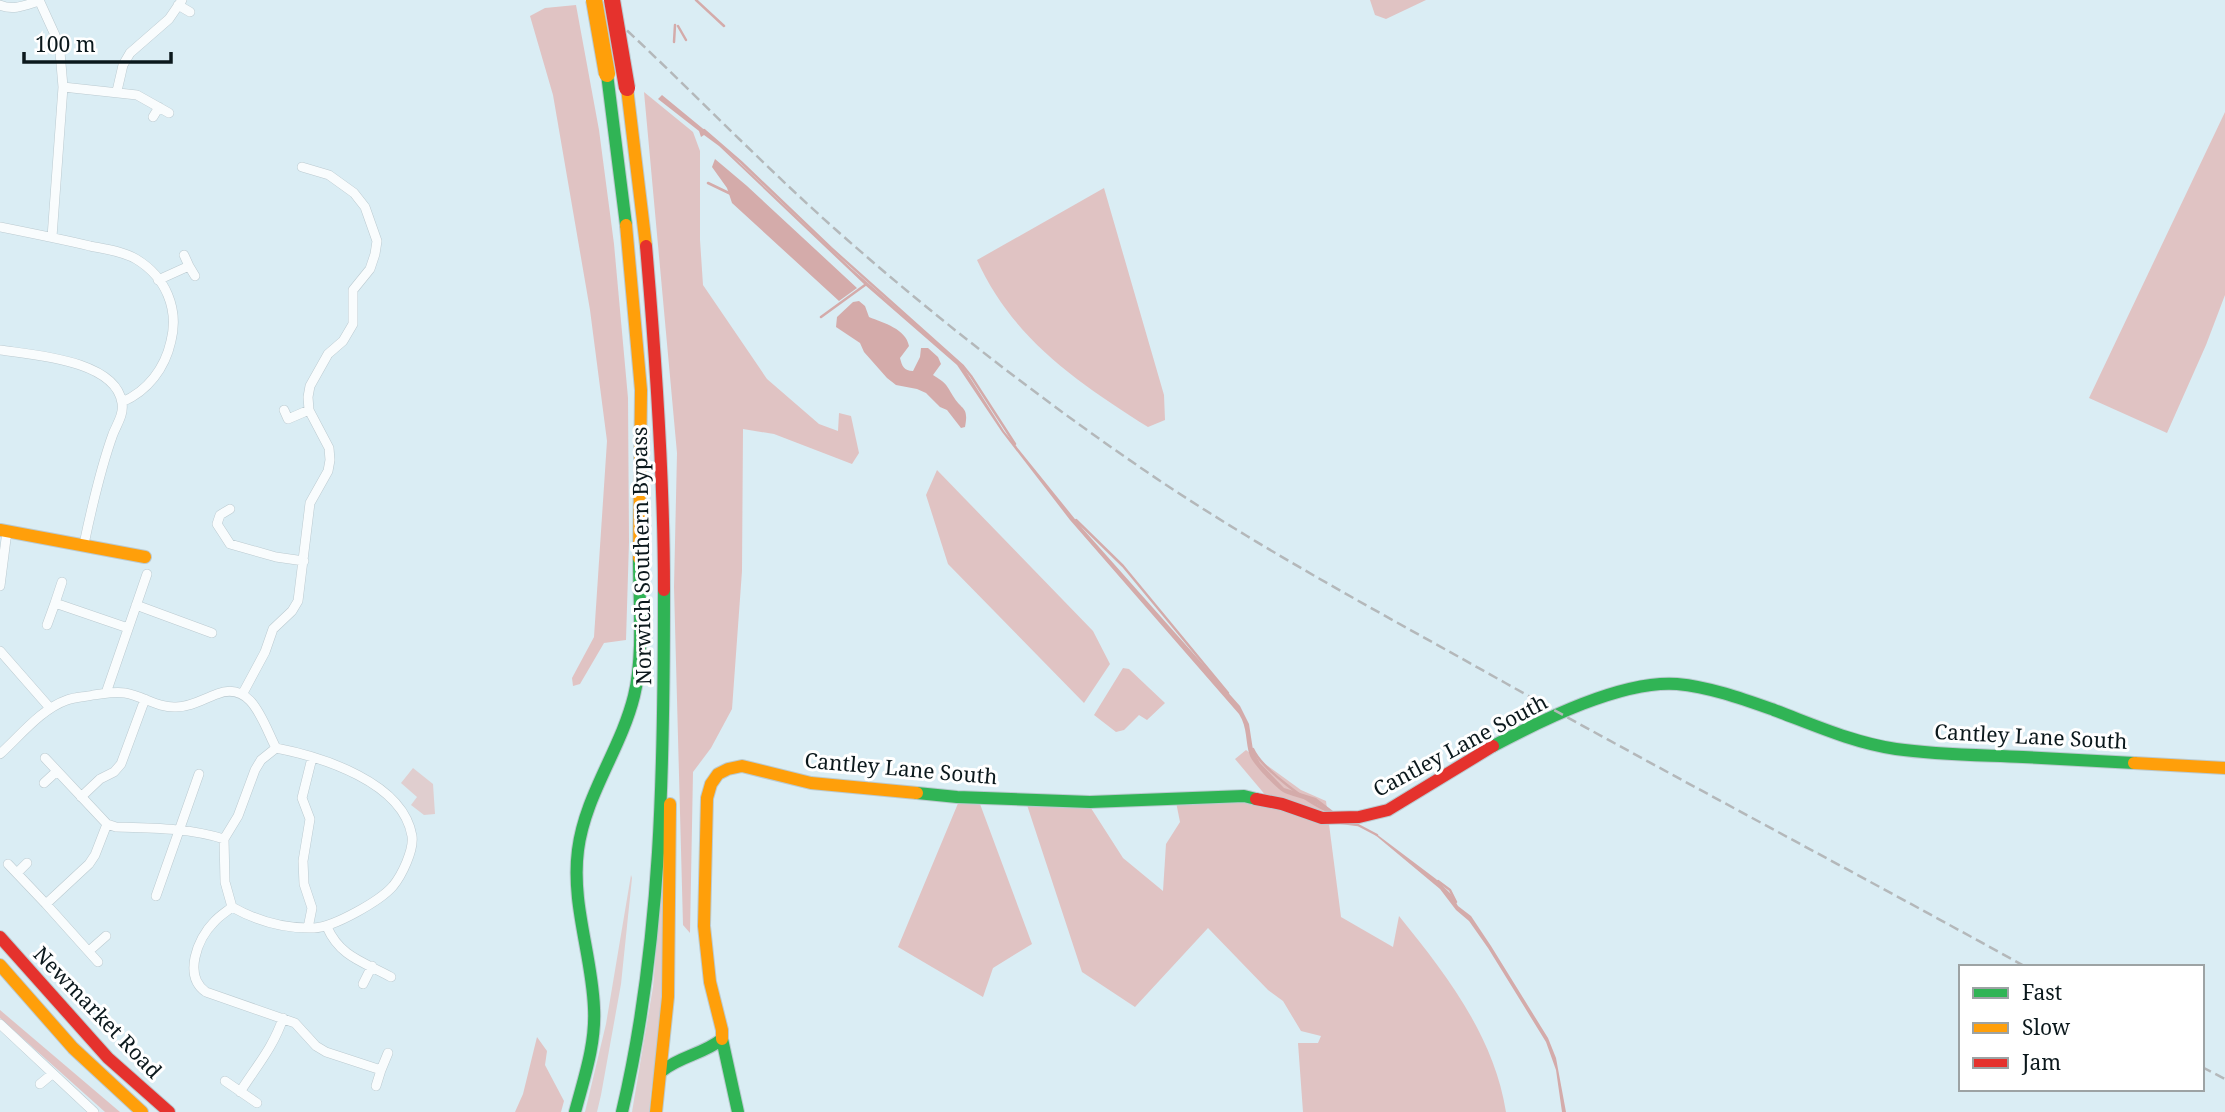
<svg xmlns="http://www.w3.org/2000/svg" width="2225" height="1112" font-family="'Noto Serif',serif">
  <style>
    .green { fill: #e0cecf }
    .forest { fill: #e0c3c3 }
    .water { fill: #d4abaa }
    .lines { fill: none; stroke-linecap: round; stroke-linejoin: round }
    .stream { stroke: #d4abaa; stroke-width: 2.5 }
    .street-casing { stroke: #bbcad0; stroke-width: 10 }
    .fast-casing { stroke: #bbcad0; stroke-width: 14 }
    .slow-casing { stroke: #bbcad0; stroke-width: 14 }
    .jam-casing { stroke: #bbcad0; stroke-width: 14 }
    .street { stroke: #f9fcfd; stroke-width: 9 }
    .fast { stroke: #30b455; stroke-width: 12 }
    .slow { stroke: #ff9f0a; stroke-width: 12 }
    .jam { stroke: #e5322d; stroke-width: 12 }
    .rail { stroke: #b4b8ba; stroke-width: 2.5; stroke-dasharray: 10 5; stroke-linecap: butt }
    .slow-bridge-casing { stroke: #bbcad0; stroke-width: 18; stroke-linecap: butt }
    .jam-bridge-casing { stroke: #bbcad0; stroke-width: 18; stroke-linecap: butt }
    .slow-bridge { stroke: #ff9f0a; stroke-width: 16 }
    .jam-bridge { stroke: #e5322d; stroke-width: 16 }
    .labels { text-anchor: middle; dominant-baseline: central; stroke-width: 6; stroke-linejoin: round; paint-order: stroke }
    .street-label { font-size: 21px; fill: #0b181c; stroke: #fff }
  </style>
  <rect width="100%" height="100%" fill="#daedf4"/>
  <path class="green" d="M 413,768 L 433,784 L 435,814 L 424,815 L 411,805 L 417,797 L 401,783 Z
    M 631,875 L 632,878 L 621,984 L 601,1095 L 597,1112 L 585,1112 L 606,1024 Z
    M 663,890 L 666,979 L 656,1072 C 650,1084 651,1098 649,1112 L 632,1112 L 653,987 L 661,892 Z"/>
  <path class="forest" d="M 1370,0 L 1426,0 L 1386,19 L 1375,15 Z
    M 576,5 L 599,130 L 614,244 L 628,398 L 629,542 L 626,640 L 604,643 L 580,684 L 573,686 L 572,678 L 594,637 L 607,441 L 590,310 L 553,95 L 530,16 L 545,8 Z
    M 644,92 L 693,132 L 700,151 L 700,240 L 703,285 L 767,379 L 819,424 L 838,431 L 839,413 L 851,416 L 859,453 L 852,464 L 774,434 L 743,429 L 742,571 L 732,709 L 711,748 L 693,772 L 690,933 L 683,925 L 674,587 L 677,453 Z
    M 2225,112 L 2225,295 L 2206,345 L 2167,433 L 2089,398 Z
    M 1104,188 L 1164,395 L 1165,420 L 1148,427 C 1077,382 1013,339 977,260 Z
    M 937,470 L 1093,631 L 1110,664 L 1084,703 L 948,564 L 926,495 Z
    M 1123,668 L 1129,669 L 1165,703 L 1147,720 L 1139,715 L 1124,730 L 1116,732 L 1094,715 Z
    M 1246,750 L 1301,790 L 1326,801 L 1341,917 L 1393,947 L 1399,916 C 1446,974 1494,1036 1506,1112 L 1303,1112 L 1298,1043 L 1318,1043 L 1321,1036 L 1301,1031 L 1283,1001 L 1268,990 L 1208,928 L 1135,1007 L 1082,972 L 1027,805 L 1089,805 L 1123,858 L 1163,891 L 1166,844 L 1180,822 L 1176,802 L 1267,797 L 1235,759 Z
    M 959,801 L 980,804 L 1032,944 L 993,968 L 983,997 L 898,947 Z
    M 0,1010 L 120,1112 L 105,1112 L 0,1018 Z
    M 537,1037 L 547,1051 L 545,1065 L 564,1101 L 561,1112 L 515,1112 L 523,1094 Z"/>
  <path class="water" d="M 662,95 L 707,132 L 852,269 L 962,365 L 1004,431 L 1083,529 L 1240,706 L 1249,724 L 1253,750 L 1260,763 L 1284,788 L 1316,798 L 1333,811 L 1328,812 C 1312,797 1288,798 1279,789 C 1271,782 1254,765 1250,756 C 1245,742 1248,728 1239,714 L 1070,520 L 1002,432 L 957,365 L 865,285 L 719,146 L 704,135 L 701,137 L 699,131 L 658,99 Z
    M 715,159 L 747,186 L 857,288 L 839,301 L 732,203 L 727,188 L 712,167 Z
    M 859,301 L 865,306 L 869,317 C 884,323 906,329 909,346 L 900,358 C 902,366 904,371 913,371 L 920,357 L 921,348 L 928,348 L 938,357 L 941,364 L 933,375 C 946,383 946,384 953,396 C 962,411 969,406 965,427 L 961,428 L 947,410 L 940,407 L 926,393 L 917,389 L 896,385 L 887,378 L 864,352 L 860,343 L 836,327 L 837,317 L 853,302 Z
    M 1375,833 L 1436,879 L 1451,894 L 1458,906 L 1471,916 L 1491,946 L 1548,1038 L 1556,1058 L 1566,1112 L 1562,1112 L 1556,1070 L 1546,1042 L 1488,948 L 1469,921 L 1456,910 L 1440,889 L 1374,834 Z"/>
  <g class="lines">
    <path class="stream" d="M 696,0 L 724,26
      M 678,26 L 686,40
      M 674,42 L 675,25
      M 704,130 L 741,162 L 831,248 L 963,366 L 971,376 L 1015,444
      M 708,183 L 733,195
      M 821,317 L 865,285
      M 1076,520 L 1123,566 L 1228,693
      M 1253,749 C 1262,769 1308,803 1328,811
      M 1334,822 L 1358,825 L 1377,835
      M 1438,881 L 1450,890 L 1456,902"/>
    <defs>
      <path id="street" d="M 39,0 L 55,35 L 60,52 L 63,87 L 52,237
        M 0,5 C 13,11 26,5 39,1
        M 178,5 L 190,12
        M 63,87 L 137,95 L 169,113
        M 117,91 L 123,65 L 130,53 L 169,19 L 182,0
        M 153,117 L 159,107
        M 0,227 C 30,233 60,239 90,246 C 105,249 122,251 136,259 C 166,277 179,309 171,341 C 165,368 148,391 122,402
        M 189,266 L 195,276
        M 158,280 L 189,266 L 184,255
        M 0,350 C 33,355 116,360 122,403 C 124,414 117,424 113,434 C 100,470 92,506 84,544
        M 284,410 L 288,419 L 309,410
        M 230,509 L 220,515 L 217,524 L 230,544 L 276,557 L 304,561
        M 62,582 L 55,603 L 128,628
        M 0,586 L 7,531
        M 136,605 L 212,633
        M 47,625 L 55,603
        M 0,651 L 50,708
        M 106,693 L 147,574
        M 243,693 L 265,652 L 273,629 L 292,611 L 298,601 L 310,503 L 328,471 L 330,460 L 329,448 L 309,410 L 308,397 L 310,386 L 328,354 L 343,341 L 353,324 L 353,290 L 370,269 L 375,254 L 377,241 L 365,207 L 354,193 L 329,175 L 302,167
        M 276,748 C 322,757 403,782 412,836 C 414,850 402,875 393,886 C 380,901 334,927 314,928 C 285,929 257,921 232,907 L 225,882 L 224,839 L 238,816 L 255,770 L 261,760 Z
        M 0,754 C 20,736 41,709 67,700 C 75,697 85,697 93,695 C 104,694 114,691 125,693 C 143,696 158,708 176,707 C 191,707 203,699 217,694 C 252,680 263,723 276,748
        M 45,758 L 107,824 L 116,827 C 153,828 189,828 224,839
        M 44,783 L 57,771
        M 81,797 L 100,779 L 114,772 L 121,764 L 145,699
        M 8,864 L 46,904 L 89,864 L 95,855 L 107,824
        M 17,873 L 27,863
        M 156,896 L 199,774
        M 46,904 L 98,962
        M 232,907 C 226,912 219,916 214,922 C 197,939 183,976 206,992 L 295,1023 L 316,1046 L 326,1052 L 381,1070 L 388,1053
        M 327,927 C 340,957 364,962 391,977
        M 308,928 L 312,908 L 304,884 L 303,861 L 310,819 L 302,798 L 312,758
        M 89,951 L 106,936
        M 363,984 L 372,966
        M 0,1024 L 94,1112
        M 225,1081 L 257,1103
        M 40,1084 L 52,1074
        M 376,1086 L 381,1070
        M 240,1092 C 256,1067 274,1046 283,1018"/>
      <path id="fast" d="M 607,74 L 626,225
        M 1493,746 C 1542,720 1622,680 1677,684 C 1710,687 1743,699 1774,710 C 1814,725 1854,743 1896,749 C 1938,755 1981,755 2023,757 C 2060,759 2097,761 2134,763
        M 917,793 L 957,797 L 1090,802 L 1244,796 L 1256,799
        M 722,1039 L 738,1112
        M 662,1071 C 680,1056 704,1054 722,1039
        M 575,1112 C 584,1078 596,1044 594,1008 C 592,955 571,904 578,850 C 585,795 621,749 634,696 C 644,656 639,600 639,558
        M 622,1112 C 662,943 664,763 664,590"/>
      <path id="slow" d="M 627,88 L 646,246
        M 626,225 L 641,390 L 639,558
        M 0,530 L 145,557
        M 2134,763 L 2225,768
        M 0,965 L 73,1048 L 142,1112
        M 722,1039 L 722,1030 L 710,982 L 704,926 L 707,798 L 711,784 L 718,774 L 728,769 L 742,766 L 811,783 L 917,793
        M 656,1112 L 668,997 L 670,804"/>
      <path id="jam" d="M 646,246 C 656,361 664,475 664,590
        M 1256,799 L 1282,804 L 1322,818 L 1359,817 L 1388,810 L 1493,746
        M 0,937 L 108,1058 L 169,1112"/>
    </defs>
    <use href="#street" class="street-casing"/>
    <use href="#fast" class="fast-casing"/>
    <use href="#slow" class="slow-casing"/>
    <use href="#jam" class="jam-casing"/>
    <use href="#street" class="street"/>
    <use href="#fast" class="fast"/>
    <use href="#slow" class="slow"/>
    <use href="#jam" class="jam"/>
    <path class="rail" d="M 594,0 C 676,74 752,155 835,229 C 932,315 1036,396 1144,470 C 1245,539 1353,598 1459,657 C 1647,763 1838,863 2026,967
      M 2202,1067 L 2225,1079"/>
    <defs>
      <path id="slow-bridge" d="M 594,0 L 607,74"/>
      <path id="jam-bridge" d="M 612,0 L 627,88"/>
    </defs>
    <use href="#slow-bridge" class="slow-bridge-casing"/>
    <use href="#jam-bridge" class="jam-bridge-casing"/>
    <use href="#slow-bridge" class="slow-bridge"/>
    <use href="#jam-bridge" class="jam-bridge"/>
  </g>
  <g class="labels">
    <g class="street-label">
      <text transform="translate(641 556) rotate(-91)">Norwich Southern Bypass</text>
      <text transform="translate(2031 736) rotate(3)">Cantley Lane South</text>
      <text transform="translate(1460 745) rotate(-28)">Cantley Lane South</text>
      <text transform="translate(901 768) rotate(5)">Cantley Lane South</text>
      <text transform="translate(98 1012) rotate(46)">Newmarket Road</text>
    </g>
  </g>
  <rect x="1959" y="965" width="245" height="126" fill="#ffffff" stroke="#9da3a4" stroke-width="2"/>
  <rect x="1973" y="988" width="35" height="10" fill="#30b455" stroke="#9da3a4" stroke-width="2"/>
  <text x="2022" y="1000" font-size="21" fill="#0b181c">Fast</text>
  <rect x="1973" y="1023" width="35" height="10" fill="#ff9f0a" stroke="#9da3a4" stroke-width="2"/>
  <text x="2022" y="1035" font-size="21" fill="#0b181c">Slow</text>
  <rect x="1973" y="1058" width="35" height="10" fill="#e5322d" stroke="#9da3a4" stroke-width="2"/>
  <text x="2022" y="1070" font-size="21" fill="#0b181c">Jam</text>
  <path d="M24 52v10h147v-10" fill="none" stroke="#0b181c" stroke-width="3.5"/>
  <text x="35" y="52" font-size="21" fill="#0b181c" stroke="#ffffff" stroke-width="5" paint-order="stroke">100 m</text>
</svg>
